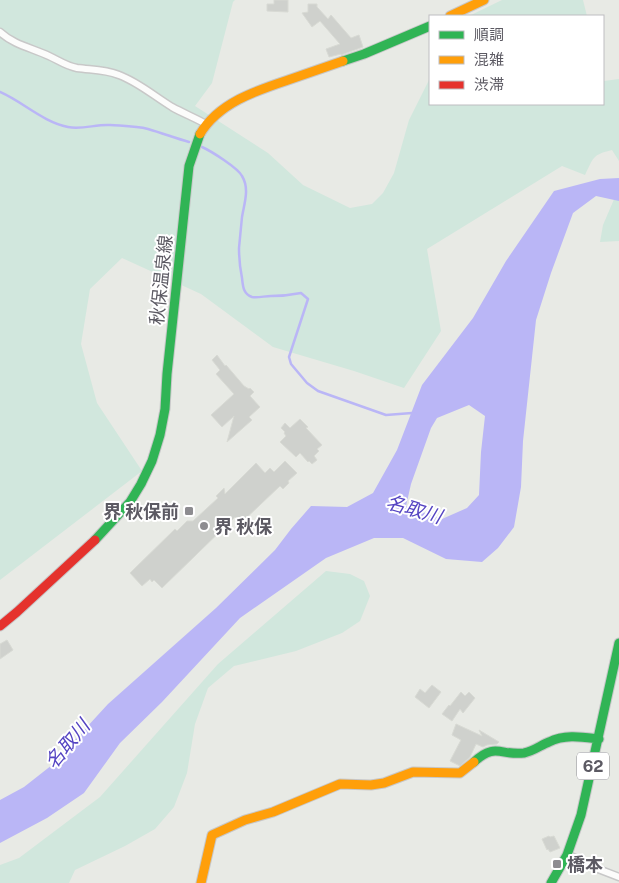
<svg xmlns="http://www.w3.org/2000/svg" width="619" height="883" font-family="'Public Sans','Noto Sans JP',sans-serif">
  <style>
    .green { fill: #d1e7dd }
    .water { fill: #bab6f6; fill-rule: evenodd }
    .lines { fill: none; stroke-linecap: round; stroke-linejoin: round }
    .stream { stroke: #bab6f6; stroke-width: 2.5 }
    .building { fill: #cfd1cd; stroke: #d8dad4 }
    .street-casing { stroke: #c8c8c8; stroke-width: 9 }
    .fast-casing { stroke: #c7c7c8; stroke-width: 11 }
    .slow-casing { stroke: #c7c7c8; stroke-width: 11 }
    .jam-casing { stroke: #c7c7c8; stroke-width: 11 }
    .street { stroke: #fcfcfb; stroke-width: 6 }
    .fast { stroke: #30b455; stroke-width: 9 }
    .slow { stroke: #ff9f0a; stroke-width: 9 }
    .jam { stroke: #e5322d; stroke-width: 9 }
    .poi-dot { fill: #8d8c90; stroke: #fff; stroke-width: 2 }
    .labels { text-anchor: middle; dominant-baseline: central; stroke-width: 4; stroke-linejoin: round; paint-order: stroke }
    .shield { fill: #fff; stroke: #8d8c92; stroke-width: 1 }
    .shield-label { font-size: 16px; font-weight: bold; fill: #5c5a63 }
    .street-label { font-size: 18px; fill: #5c5a63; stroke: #fff }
    .poi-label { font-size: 18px; font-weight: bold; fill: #5c5a63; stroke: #fff; text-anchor: start }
    .water-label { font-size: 19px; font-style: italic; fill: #5443c2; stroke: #fff }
  </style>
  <rect width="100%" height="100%" fill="#e8eae5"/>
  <path class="green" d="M 0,0 L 235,0 L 233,2 L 212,83 L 195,106 L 268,153 L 303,185 L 350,208 L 372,204 L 383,193 L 394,173 L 409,120 L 430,78 L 430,104 L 603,104 L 603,78 L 604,81 L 619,79 L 619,161 L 612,150 C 592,155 594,157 585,175 L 562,166 L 427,249 L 441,331 L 404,388 L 354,371 L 273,347 L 201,294 L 122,258 L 90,289 L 81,344 L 97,403 L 142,471 L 0,580 Z
    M 502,0 L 583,0 L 587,16 L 469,16 Z
    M 619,180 L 619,241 L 600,242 L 603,225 L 615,197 Z
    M 326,571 L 350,574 L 364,581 L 370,596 L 360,621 L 342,633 L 296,651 L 234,666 L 208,688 L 195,724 L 187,773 L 174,807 L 155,829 L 125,846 L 75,870 L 69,883 L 0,883 L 0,865 L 19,858 L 100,797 L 218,664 Z"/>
  <path class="water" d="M 619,178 L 619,201 L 596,196 L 573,213 L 551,273 L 536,320 L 523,441 L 521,487 L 514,527 L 498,548 L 482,562 L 446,559 L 403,538 L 374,538 L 326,558 L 240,618 L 162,702 L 120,743 L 84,793 L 47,818 L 0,843 L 0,800 L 24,787 L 52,765 L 108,704 L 216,608 L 275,550 L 291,529 L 311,506 L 347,507 L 373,493 L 397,450 L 422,385 L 473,318 L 506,261 L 554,191 L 600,179 ZM 469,405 L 485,416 L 481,452 L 479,495 L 467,508 L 442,519 L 406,506 L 411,484 L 431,428 L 437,418 Z"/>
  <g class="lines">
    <path class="stream" d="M 0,92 C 23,102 43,122 68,127 C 82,130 96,124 110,125 C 123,126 136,126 148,129 C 162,133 175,138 189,142
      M 202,147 C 211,151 238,168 242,176 C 250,189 244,204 242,217 C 241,227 240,238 239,248 C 239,258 240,268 242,278 C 243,286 243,294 252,297 C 258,298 265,296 271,296 C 282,296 291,295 301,293 L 308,299 L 289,357 L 291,364 L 307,383 L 318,391 L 386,415 L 412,413 L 415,414"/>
  </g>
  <path class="building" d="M 274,0 L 288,0 L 288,12 L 267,11 L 267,4 L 274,4 Z
    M 308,4 L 317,4 L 317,7 L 328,19 L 331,15 L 351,38 L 359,35 L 363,47 L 341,55 L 341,54 L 329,57 L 326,49 L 340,44 L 320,21 L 312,27 L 302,13 L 308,12 Z
    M 217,355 L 225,366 L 226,365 L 244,386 L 249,389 L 250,388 L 254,392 L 250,396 L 260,407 L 249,417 L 252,420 L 227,442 L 234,416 L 222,427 L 211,415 L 234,394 L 216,374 L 220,370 L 212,360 Z
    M 300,419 L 308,427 L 306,428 L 322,445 L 317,449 L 319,451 L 314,456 L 317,460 L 312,464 L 309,461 L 308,462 L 300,453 L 296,457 L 280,442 L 286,436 L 284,433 L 285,432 L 281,428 L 285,423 L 290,428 Z
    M 285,461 L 297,473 L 288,481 L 289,483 L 283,489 L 280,486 L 241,523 L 235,517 L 162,588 L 154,580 L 152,582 L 150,579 L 142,586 L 130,573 L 175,529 L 177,531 L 187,521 L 193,521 L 218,498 L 216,496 L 224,488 L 225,494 L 256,463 L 265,473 L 270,468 L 274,472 Z
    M 7,640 L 13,650 L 0,659 L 0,644 Z
    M 432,685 L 441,692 L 429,708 L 415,697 L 420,689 L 425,693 Z
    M 461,692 L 465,696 L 469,692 L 475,698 L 463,713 L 460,709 L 452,721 L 442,714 L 449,705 L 450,706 Z
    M 456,724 L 482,736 L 479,730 L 499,742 L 497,744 L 487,745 L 483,747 L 476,744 L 470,757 L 460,766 L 450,761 L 461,740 L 452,735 Z
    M 549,836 L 550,837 L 554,836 L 560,848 L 550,852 L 548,849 L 547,850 L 542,839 Z"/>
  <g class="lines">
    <defs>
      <path id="street" d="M 0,32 C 14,45 32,48 49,56 C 58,60 66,66 77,68 C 92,70 104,69 119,75 C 138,82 154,96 172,107 C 183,113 195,118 206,124
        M 567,854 L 593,867 L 619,877"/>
      <path id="fast" d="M 343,61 L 364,54 L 430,26
        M 95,540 L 130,502 L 141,484 L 152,461 L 160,435 L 165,409 L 167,374 L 189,166 L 200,134
        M 474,762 C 495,742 501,756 524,753 C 534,751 541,745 549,742 C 565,734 582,737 599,739
        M 551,883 L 567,855 L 581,815 L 619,643"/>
      <path id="slow" d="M 450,16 L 484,0
        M 200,134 C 219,102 258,90 291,79 C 308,73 326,67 343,61
        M 201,883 L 212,835 L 245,820 L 273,812 L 340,784 L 371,785 L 384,783 L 413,772 L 460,773 L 474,762"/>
      <path id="jam" d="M 0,626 L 17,612 L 95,540"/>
    </defs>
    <use href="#street" class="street-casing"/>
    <use href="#fast" class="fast-casing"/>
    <use href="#slow" class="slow-casing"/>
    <use href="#jam" class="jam-casing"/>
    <use href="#street" class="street"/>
    <use href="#fast" class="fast"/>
    <use href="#slow" class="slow"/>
    <use href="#jam" class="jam"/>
  </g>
  <g class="poi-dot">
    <rect x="184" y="506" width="10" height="10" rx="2.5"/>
    <circle cx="204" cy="526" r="5"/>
    <rect x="552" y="859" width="10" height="10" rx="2.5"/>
  </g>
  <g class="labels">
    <rect class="shield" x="577" y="752.5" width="32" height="27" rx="4"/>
    <g class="shield-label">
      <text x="593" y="766">62</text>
    </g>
    <g class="street-label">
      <text transform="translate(161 280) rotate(-84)">秋保温泉線</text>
    </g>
    <g class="poi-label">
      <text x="179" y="511" text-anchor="end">界 秋保前</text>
      <text x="214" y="526">界 秋保</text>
      <text x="567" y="864">橋本</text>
    </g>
    <g class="water-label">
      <text transform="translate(414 509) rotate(16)">名取川</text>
      <text transform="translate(67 744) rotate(-50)">名取川</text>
    </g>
  </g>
  <rect x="429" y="15" width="175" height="90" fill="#ffffff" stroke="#bebdc1"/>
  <rect x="439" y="31" width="25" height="8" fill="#30b455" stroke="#bebdc1"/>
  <text x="474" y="40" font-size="15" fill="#5c5a63">順調</text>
  <rect x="439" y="56" width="25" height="8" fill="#ff9f0a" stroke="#bebdc1"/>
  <text x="474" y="65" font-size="15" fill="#5c5a63">混雑</text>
  <rect x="439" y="81" width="25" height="8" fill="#e5322d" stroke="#bebdc1"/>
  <text x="474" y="90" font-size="15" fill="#5c5a63">渋滞</text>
</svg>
